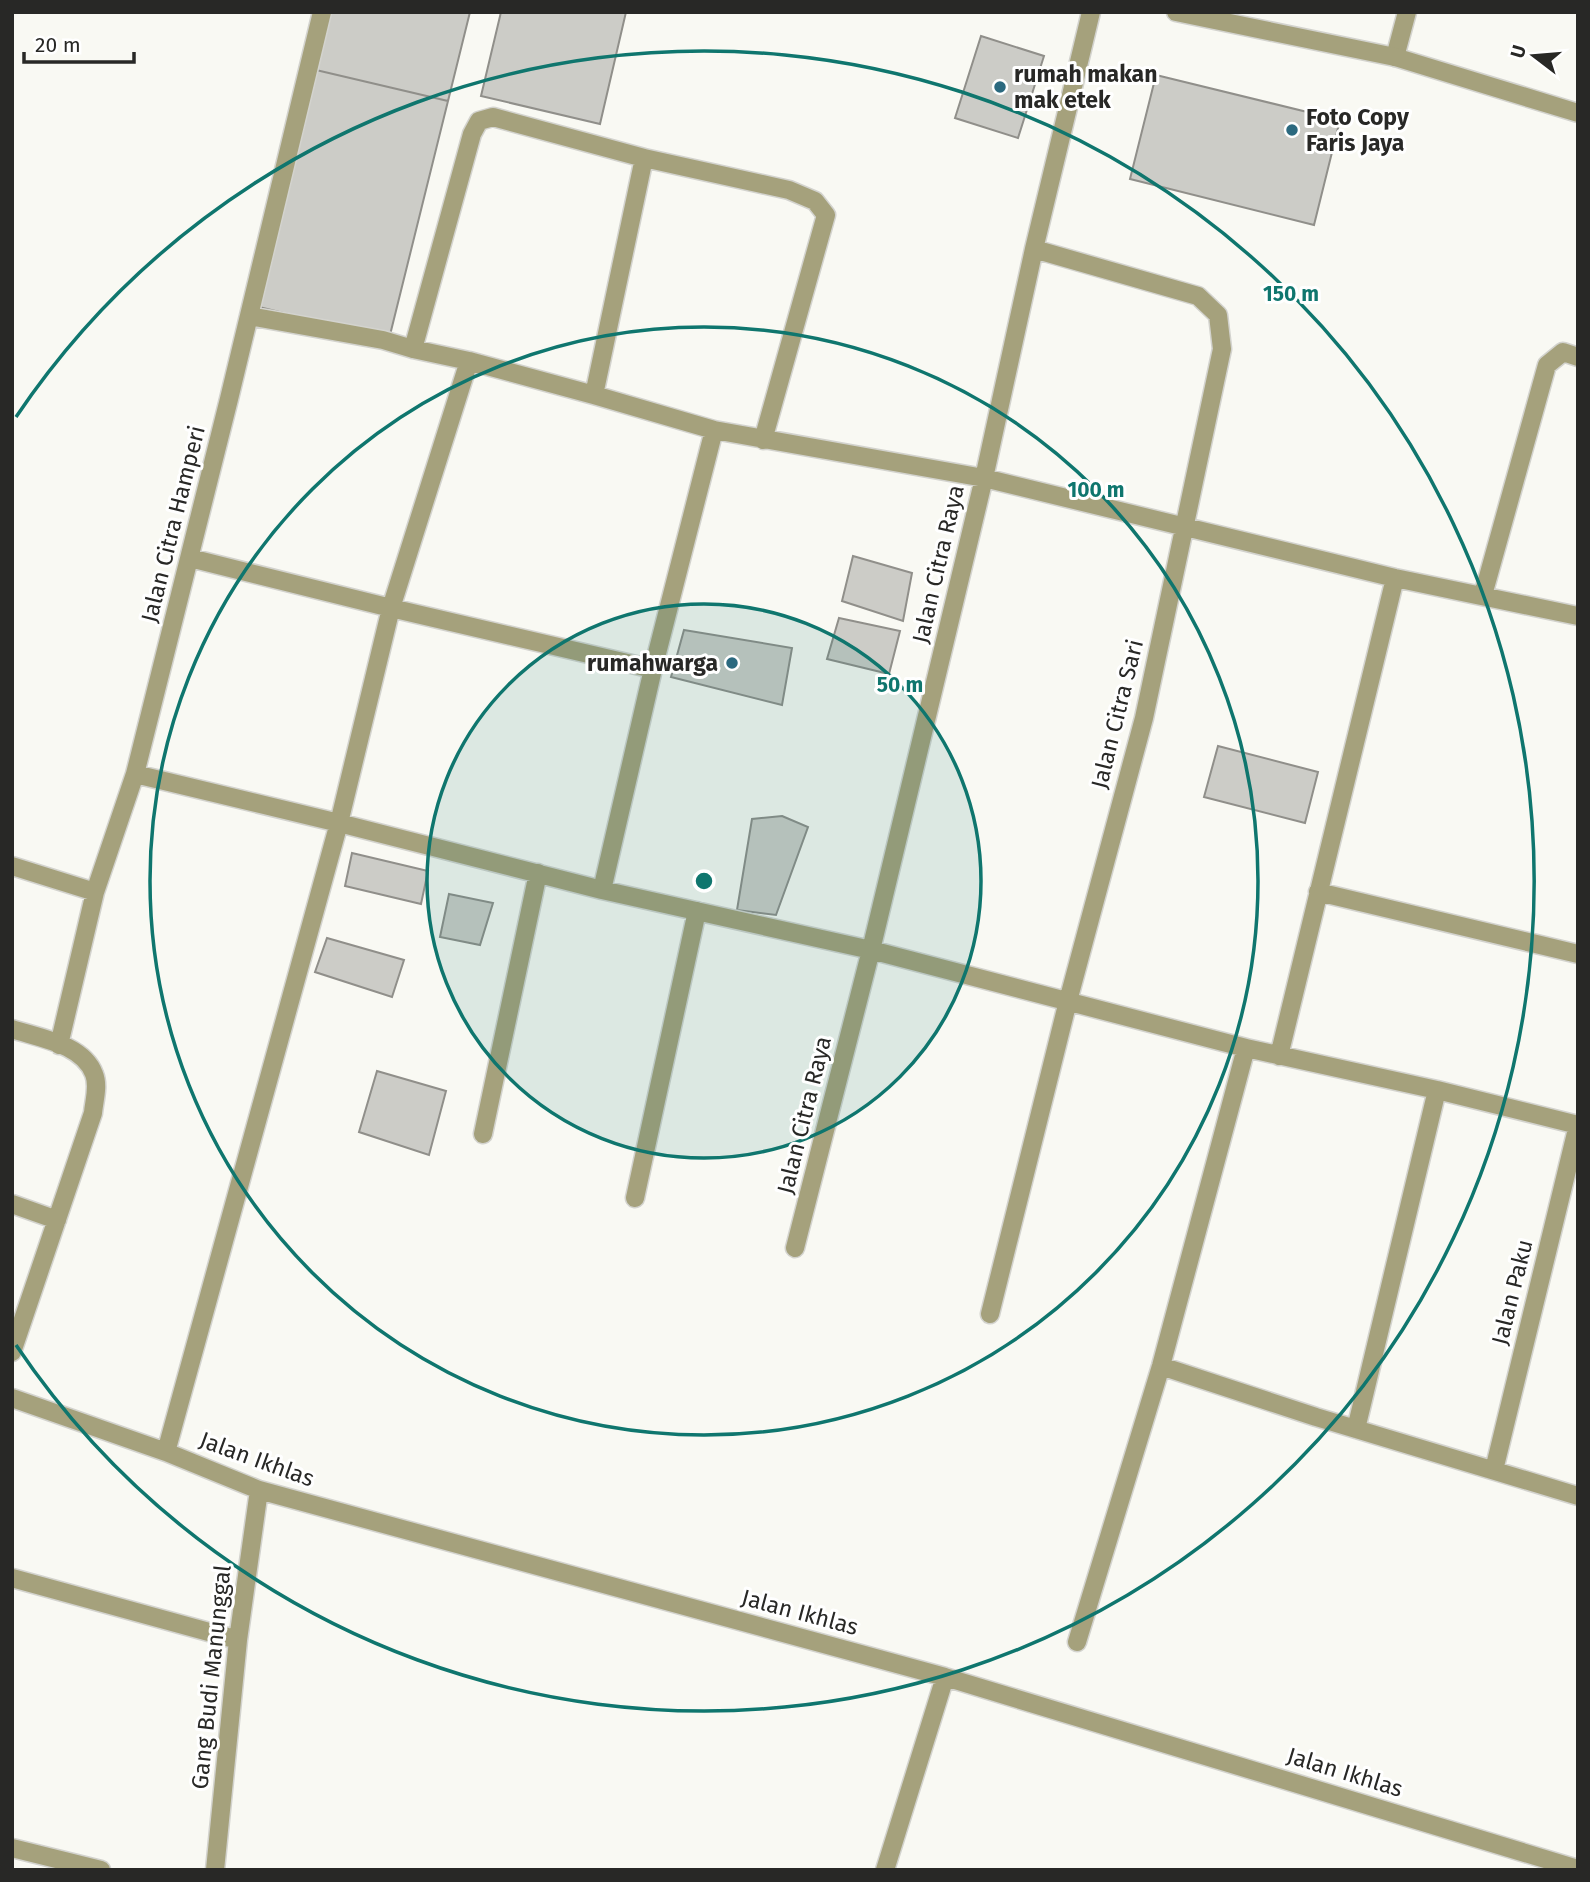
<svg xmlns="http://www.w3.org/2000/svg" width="1590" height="1882" font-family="'Fira Sans',sans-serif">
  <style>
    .building { fill: #ccccc7; stroke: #908f8a; stroke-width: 2 }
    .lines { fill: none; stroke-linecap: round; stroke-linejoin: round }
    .minor-casing { stroke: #d3d3ce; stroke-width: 21 }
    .tertiary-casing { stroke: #d3d3ce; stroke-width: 21 }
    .minor { stroke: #a5a17c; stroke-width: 18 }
    .tertiary { stroke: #a5a17c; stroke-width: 18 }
    .ring { fill: none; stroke: #0f766e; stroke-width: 3.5 }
    .poi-dot { fill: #2b697f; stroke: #fff; stroke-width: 2.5 }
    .labels { text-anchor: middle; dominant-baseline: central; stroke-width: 6; stroke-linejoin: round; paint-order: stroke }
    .poi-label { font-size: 23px; font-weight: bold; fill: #282826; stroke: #fff; text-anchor: start }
    .street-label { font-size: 23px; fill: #282826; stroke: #fff }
    .centre { fill: #0f766e; stroke: #fff; stroke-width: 3.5 }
    .ring-label { font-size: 21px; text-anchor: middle; font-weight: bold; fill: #0f766e; stroke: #fff; stroke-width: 6; stroke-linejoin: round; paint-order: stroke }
  </style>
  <rect width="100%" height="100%" fill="#f9f9f3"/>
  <path class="building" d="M 331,12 L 470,12 L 448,101 L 316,70 Z
    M 501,12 L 626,12 L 600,124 L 481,96 Z
    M 981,36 L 1044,56 L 1018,138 L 955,118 Z
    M 316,70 L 448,101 L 389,339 L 255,306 Z
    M 1156,75 L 1340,120 L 1314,225 L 1130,179 Z
    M 853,556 L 912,573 L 903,621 L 842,601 Z
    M 839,618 L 900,631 L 889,674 L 827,659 Z
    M 684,630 L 792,648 L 782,705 L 671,677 Z
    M 1218,746 L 1318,772 L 1305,823 L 1204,797 Z
    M 782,816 L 808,827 L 776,915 L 737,910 L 752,819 Z
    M 352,853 L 428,871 L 421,904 L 345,886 Z
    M 449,894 L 493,903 L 480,945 L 440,937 Z
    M 327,938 L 404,960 L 392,997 L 315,972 Z
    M 377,1071 L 446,1091 L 429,1155 L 359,1132 Z"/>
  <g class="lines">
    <defs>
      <path id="minor" d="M 1395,57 L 1407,12
        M 249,316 L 383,340 L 413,349 L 469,361 L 594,395 L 714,430 L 984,478 L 1395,578 L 1578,616
        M 413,349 L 472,134 L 479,121 L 493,117 L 644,158
        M 594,395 L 644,158 L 789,190 L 815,201 L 826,215 L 763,440
        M 190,558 L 391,608 L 653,669
        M 1483,595 L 1547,365 L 1563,352 L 1578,357
        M 135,774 L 339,823 L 602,890 L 871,950 L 1246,1048 L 1437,1090 L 1578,1125
        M 12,866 L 95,892
        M 602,890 L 653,669 L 714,430
        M 1318,892 L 1578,954
        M 12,1029 C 39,1038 83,1044 94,1074 C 99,1086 94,1101 93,1113 L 12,1352
        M 59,1045 L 95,892 L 135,774 L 229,399 L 322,12
        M 1279,1056 L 1395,578
        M 483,1134 L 538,873
        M 635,1198 L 697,911
        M 12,1204 L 57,1220
        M 795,1248 L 871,950 L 984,478 L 1034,249 L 1091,12
        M 990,1314 L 1068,1001 L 1144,718 L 1222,349 L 1218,315 L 1198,296 L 1034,249
        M 1161,1366 L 1316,1417 L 1578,1496
        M 12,1398 L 166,1452 L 259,1490 L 945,1677 L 1578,1869
        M 1356,1429 L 1437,1090
        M 166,1452 L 339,823 L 391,608 L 469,361
        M 1494,1470 L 1578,1125
        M 12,1578 L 238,1640
        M 1077,1642 L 1161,1366 L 1246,1048
        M 12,1848 L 101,1870
        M 215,1870 L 238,1640 L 259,1490
        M 885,1870 L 945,1677"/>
      <path id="tertiary" d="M 1176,12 L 1395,57 L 1578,113"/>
    </defs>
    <use href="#minor" class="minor-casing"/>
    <use href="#tertiary" class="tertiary-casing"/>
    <use href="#minor" class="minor"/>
    <use href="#tertiary" class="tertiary"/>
  </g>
  <circle cx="704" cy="881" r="277" fill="#0f766e" fill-opacity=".12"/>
  <g class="ring">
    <circle cx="704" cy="881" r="277"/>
    <circle cx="704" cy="881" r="554"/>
    <path d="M16 417A830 830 0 1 1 16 1345"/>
  </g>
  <g class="poi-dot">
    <circle cx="1000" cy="87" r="7"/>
    <circle cx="1292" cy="130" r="7"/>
    <circle cx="732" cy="663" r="7"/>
  </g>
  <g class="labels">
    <g class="poi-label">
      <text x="1014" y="74">rumah makan<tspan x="1014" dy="26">mak etek</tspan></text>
      <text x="1306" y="117">Foto Copy<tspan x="1306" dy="26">Faris Jaya</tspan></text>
      <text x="718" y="663" text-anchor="end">rumahwarga</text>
    </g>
    <g class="street-label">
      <text transform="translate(173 524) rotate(-76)">Jalan Citra Hamperi</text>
      <text transform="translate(938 564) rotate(-77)">Jalan Citra Raya</text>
      <text transform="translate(1117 714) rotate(-76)">Jalan Citra Sari</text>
      <text transform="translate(804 1115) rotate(-76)">Jalan Citra Raya</text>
      <text transform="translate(1512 1292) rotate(-76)">Jalan Paku</text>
      <text transform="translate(257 1459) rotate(20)">Jalan Ikhlas</text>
      <text transform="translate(800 1612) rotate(15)">Jalan Ikhlas</text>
      <text transform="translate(211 1677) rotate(-84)">Gang Budi Manunggal</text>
      <text transform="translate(1345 1772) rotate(17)">Jalan Ikhlas</text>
    </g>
  </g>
  <circle cx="704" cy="881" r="10" class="centre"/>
  <g class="ring-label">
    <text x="1291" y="301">150 m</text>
    <text x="1096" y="497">100 m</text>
    <text x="900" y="692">50 m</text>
  </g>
  <rect width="1590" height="1882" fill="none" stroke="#282826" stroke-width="28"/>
  <g transform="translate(1534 56) rotate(286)" stroke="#ffffff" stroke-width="5" paint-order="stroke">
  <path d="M0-5L12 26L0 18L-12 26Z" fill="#282826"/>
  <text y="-10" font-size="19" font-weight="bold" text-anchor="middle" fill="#282826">U</text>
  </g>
  <path d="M24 52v10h110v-10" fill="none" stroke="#282826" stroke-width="3.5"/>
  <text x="35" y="52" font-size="21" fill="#282826" stroke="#ffffff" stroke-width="5" paint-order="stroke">20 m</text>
</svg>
